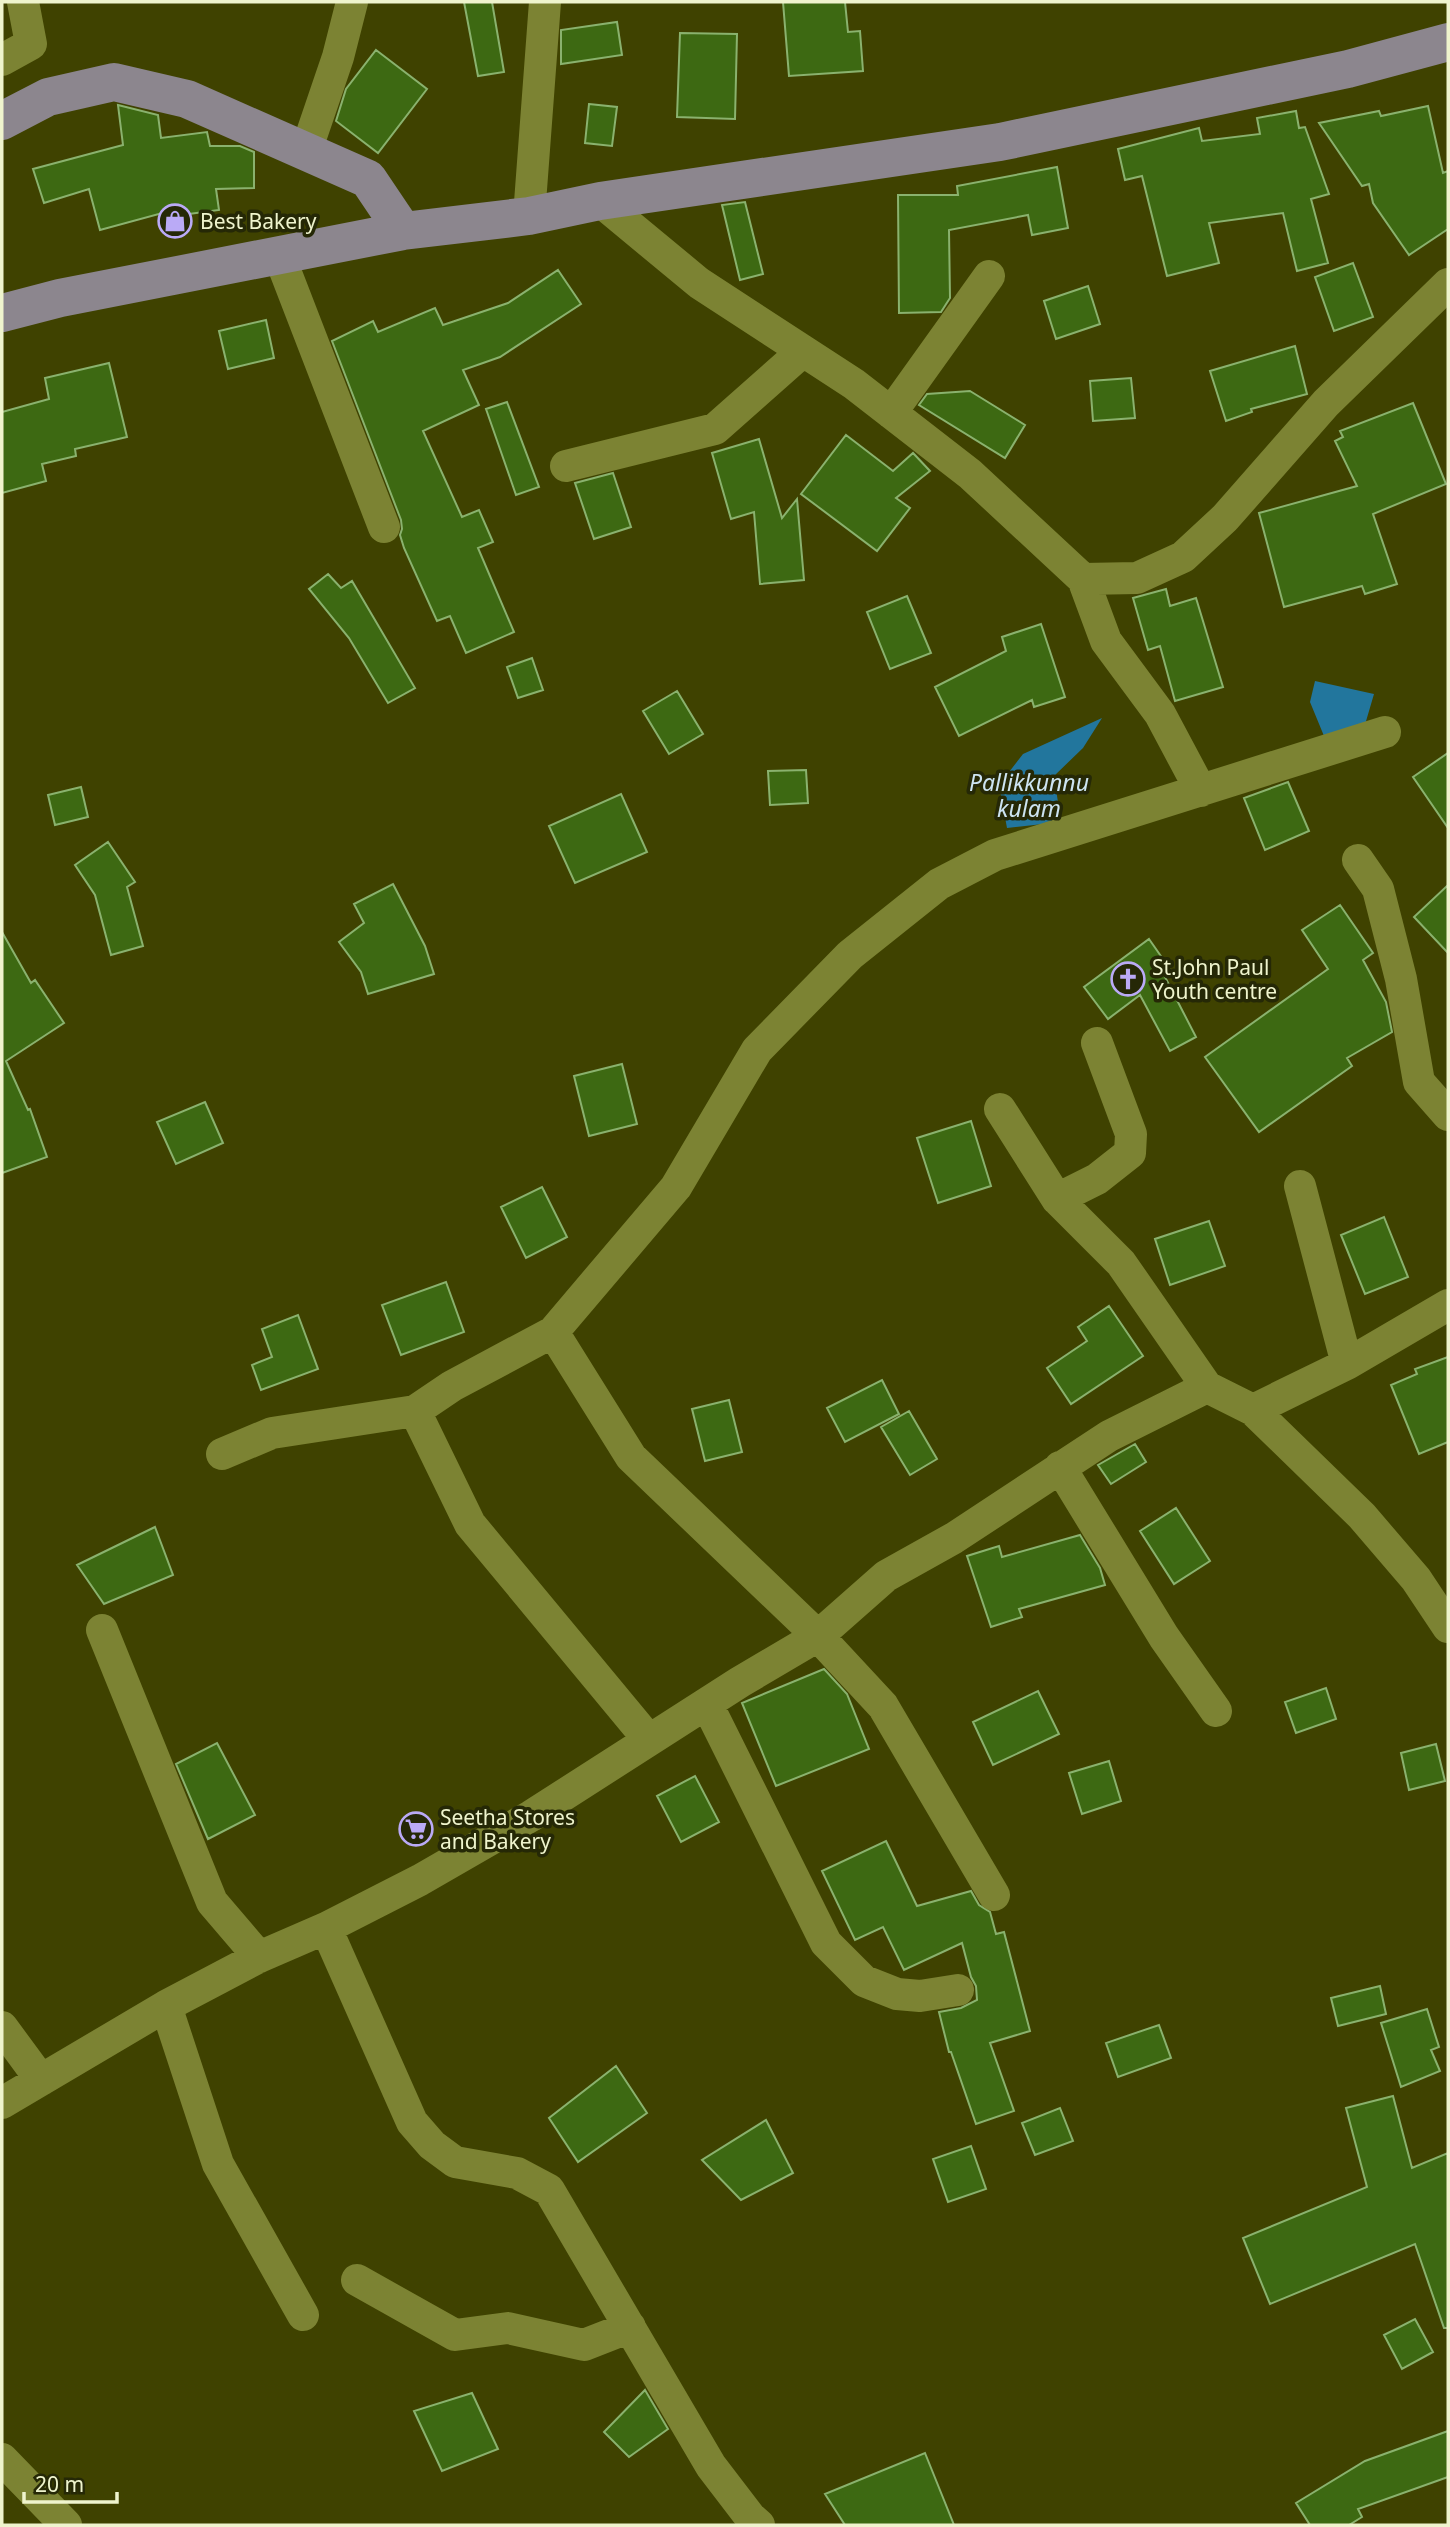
<svg xmlns="http://www.w3.org/2000/svg" width="1450" height="2527" font-family="'Noto Sans',sans-serif">
  <style>
    .water { fill: #22769d }
    .building { fill: #3d6912; stroke: #8ab26e; stroke-width: 2 }
    .lines { fill: none; stroke-linecap: round; stroke-linejoin: round }
    .minor { stroke: #7c8333; stroke-width: 32 }
    .major { stroke: #8c868e; stroke-width: 38 }
    .labels { text-anchor: middle; dominant-baseline: central; stroke-width: 7; stroke-linejoin: round; paint-order: stroke }
    .poi-label { font-size: 21px; fill: #eff4cd; stroke: #252806; text-anchor: start }
    .water-label { font-size: 23px; font-style: italic; fill: #cde4f2; stroke: #252806 }
  </style>
  <rect width="100%" height="100%" fill="#3f4200"/>
  <path class="water" d="M 1315,681 L 1374,694 L 1364,728 L 1324,736 L 1310,702 Z
    M 1102,718 L 1083,748 L 1054,776 L 1061,822 L 1007,828 L 999,785 L 1023,754 Z"/>
  <path class="building" d="M 464,2 L 492,2 L 504,72 L 478,76 Z
    M 783,2 L 845,2 L 848,32 L 860,31 L 863,71 L 789,76 Z
    M 617,22 L 622,55 L 561,64 L 561,30 Z
    M 680,33 L 737,34 L 735,119 L 677,117 Z
    M 376,50 L 427,89 L 378,153 L 336,121 L 346,89 Z
    M 589,104 L 617,107 L 612,146 L 585,143 Z
    M 118,105 L 158,115 L 161,138 L 207,132 L 210,146 L 240,146 L 254,152 L 254,188 L 216,189 L 219,210 L 166,217 L 166,212 L 100,230 L 89,189 L 44,203 L 33,169 L 123,145 Z
    M 1428,106 L 1443,173 L 1448,171 L 1448,229 L 1409,255 L 1373,203 L 1369,184 L 1362,186 L 1319,123 L 1379,111 L 1381,116 Z
    M 1296,111 L 1299,128 L 1305,127 L 1329,194 L 1311,199 L 1328,263 L 1297,271 L 1283,213 L 1209,223 L 1219,263 L 1167,276 L 1142,176 L 1125,180 L 1118,149 L 1199,128 L 1202,141 L 1260,134 L 1257,118 Z
    M 1057,167 L 1068,228 L 1032,235 L 1028,215 L 949,230 L 950,298 L 941,312 L 899,313 L 898,195 L 958,195 L 957,186 Z
    M 745,202 L 763,274 L 740,280 L 722,205 Z
    M 1353,263 L 1373,317 L 1334,331 L 1315,277 Z
    M 558,270 L 581,304 L 500,357 L 463,370 L 479,405 L 423,431 L 462,517 L 479,510 L 493,542 L 478,548 L 514,632 L 466,653 L 450,616 L 437,621 L 404,548 L 400,535 L 402,529 L 401,520 L 332,341 L 373,321 L 378,332 L 435,308 L 443,325 L 508,303 Z
    M 1088,286 L 1100,324 L 1056,339 L 1044,301 Z
    M 266,320 L 274,358 L 228,369 L 219,331 Z
    M 1295,346 L 1307,394 L 1251,409 L 1252,412 L 1226,421 L 1210,371 Z
    M 109,363 L 127,437 L 75,449 L 76,456 L 42,464 L 46,481 L 2,493 L 2,412 L 49,399 L 45,378 Z
    M 1131,378 L 1135,418 L 1093,421 L 1090,381 Z
    M 970,391 L 1025,425 L 1005,458 L 919,405 L 927,394 Z
    M 507,402 L 539,487 L 516,495 L 486,409 Z
    M 1413,403 L 1446,484 L 1373,514 L 1397,584 L 1365,594 L 1362,586 L 1284,607 L 1259,513 L 1357,486 L 1335,441 L 1343,437 L 1340,431 Z
    M 846,435 L 893,471 L 913,453 L 930,471 L 896,498 L 910,508 L 877,551 L 801,494 Z
    M 759,439 L 782,518 L 797,499 L 804,580 L 760,584 L 754,512 L 731,519 L 712,453 Z
    M 613,473 L 631,527 L 594,539 L 575,483 Z
    M 328,574 L 341,588 L 352,581 L 415,688 L 388,703 L 349,638 L 309,589 Z
    M 1166,589 L 1170,606 L 1196,598 L 1223,687 L 1175,701 L 1160,646 L 1148,650 L 1133,598 Z
    M 907,596 L 931,653 L 890,669 L 867,612 Z
    M 1041,624 L 1065,697 L 1034,707 L 1032,700 L 959,736 L 935,687 L 1006,651 L 1002,637 Z
    M 532,658 L 543,690 L 518,698 L 507,667 Z
    M 677,691 L 703,734 L 669,754 L 643,711 Z
    M 1448,753 L 1448,828 L 1413,777 Z
    M 806,770 L 808,803 L 770,805 L 768,771 Z
    M 1288,782 L 1309,831 L 1265,850 L 1244,798 Z
    M 81,787 L 88,817 L 55,825 L 48,795 Z
    M 621,794 L 647,852 L 575,883 L 549,826 Z
    M 108,842 L 135,882 L 127,887 L 143,946 L 111,955 L 95,895 L 75,865 Z
    M 393,884 L 425,946 L 434,974 L 368,994 L 361,972 L 339,942 L 364,923 L 354,904 Z
    M 1448,885 L 1448,953 L 1414,917 Z
    M 1340,905 L 1373,953 L 1363,960 L 1386,1002 L 1392,1032 L 1347,1058 L 1352,1066 L 1259,1132 L 1205,1057 L 1328,969 L 1302,930 Z
    M 2,932 L 31,983 L 35,980 L 64,1023 L 6,1061 L 28,1110 L 30,1109 L 47,1157 L 2,1173 Z
    M 1149,939 L 1172,972 L 1165,977 L 1196,1037 L 1170,1051 L 1140,995 L 1108,1019 L 1084,987 Z
    M 622,1064 L 637,1124 L 589,1136 L 574,1076 Z
    M 205,1102 L 223,1143 L 176,1164 L 157,1122 Z
    M 971,1121 L 991,1186 L 938,1203 L 917,1138 Z
    M 542,1187 L 567,1237 L 526,1258 L 501,1207 Z
    M 1384,1217 L 1408,1277 L 1365,1294 L 1341,1235 Z
    M 1209,1221 L 1225,1266 L 1170,1285 L 1155,1239 Z
    M 446,1282 L 464,1332 L 401,1355 L 382,1305 Z
    M 1109,1306 L 1143,1356 L 1071,1404 L 1047,1368 L 1087,1341 L 1078,1327 Z
    M 298,1315 L 318,1369 L 261,1390 L 252,1365 L 272,1357 L 262,1329 Z
    M 1448,1357 L 1448,1442 L 1419,1454 L 1391,1385 L 1417,1374 L 1415,1369 Z
    M 882,1380 L 899,1414 L 845,1442 L 827,1408 Z
    M 729,1400 L 742,1452 L 705,1461 L 692,1409 Z
    M 909,1411 L 937,1459 L 910,1475 L 881,1427 Z
    M 1135,1444 L 1146,1462 L 1111,1484 L 1098,1465 Z
    M 1176,1508 L 1210,1561 L 1174,1584 L 1140,1531 Z
    M 155,1527 L 173,1575 L 104,1604 L 77,1565 Z
    M 1080,1535 L 1100,1568 L 1105,1585 L 1019,1609 L 1022,1617 L 991,1627 L 967,1556 L 999,1546 L 1002,1557 Z
    M 824,1669 L 847,1694 L 869,1749 L 776,1786 L 742,1703 Z
    M 1326,1688 L 1336,1719 L 1296,1733 L 1285,1702 Z
    M 1038,1691 L 1059,1734 L 993,1765 L 973,1722 Z
    M 217,1743 L 255,1815 L 208,1839 L 176,1764 Z
    M 1436,1744 L 1445,1781 L 1409,1790 L 1401,1753 Z
    M 1109,1761 L 1121,1801 L 1082,1814 L 1069,1773 Z
    M 695,1776 L 719,1822 L 681,1842 L 657,1796 Z
    M 886,1841 L 917,1906 L 971,1891 L 979,1905 L 990,1912 L 996,1934 L 1004,1932 L 1030,2031 L 990,2043 L 1014,2111 L 976,2124 L 951,2052 L 949,2052 L 939,2012 L 961,2008 L 977,2000 L 976,1986 L 971,1977 L 962,1943 L 904,1970 L 883,1927 L 855,1940 L 822,1871 Z
    M 1380,1986 L 1386,2014 L 1338,2026 L 1331,1998 Z
    M 1427,2009 L 1439,2047 L 1431,2050 L 1440,2071 L 1401,2087 L 1381,2023 Z
    M 1159,2025 L 1171,2058 L 1118,2077 L 1106,2043 Z
    M 616,2066 L 647,2113 L 578,2162 L 549,2118 Z
    M 1393,2096 L 1412,2168 L 1448,2153 L 1448,2328 L 1444,2328 L 1415,2244 L 1270,2304 L 1243,2238 L 1367,2187 L 1346,2108 Z
    M 1060,2108 L 1073,2141 L 1035,2155 L 1022,2123 Z
    M 766,2120 L 793,2173 L 741,2200 L 702,2160 Z
    M 971,2146 L 986,2189 L 948,2202 L 933,2159 Z
    M 1415,2319 L 1433,2352 L 1402,2369 L 1384,2335 Z
    M 645,2390 L 668,2429 L 629,2457 L 604,2432 Z
    M 472,2393 L 498,2449 L 442,2471 L 414,2411 Z
    M 1448,2431 L 1448,2477 L 1358,2509 L 1362,2517 L 1349,2525 L 1310,2525 L 1296,2503 L 1365,2461 Z
    M 925,2453 L 954,2525 L 845,2525 L 825,2494 Z"/>
  <g class="lines">
    <path class="minor" d="M 2,60 L 31,44 L 23,2
      M 306,151 L 338,57 L 352,2
      M 600,201 L 699,283 L 854,384 L 970,474 L 1083,579 L 1137,578 L 1183,557 L 1225,518 L 1326,403 L 1448,284
      M 529,216 L 545,2
      M 279,255 L 384,527
      M 891,413 L 989,276
      M 566,466 L 715,429 L 803,351
      M 1083,579 L 1106,641 L 1160,714 L 1201,791
      M 1358,860 L 1378,889 L 1401,979 L 1419,1082 L 1448,1115
      M 1000,1109 L 1057,1199 L 1121,1263 L 1207,1387
      M 1300,1186 L 1347,1364
      M 1057,1199 L 1097,1179 L 1130,1153 L 1131,1134 L 1097,1043
      M 553,1332 L 631,1457 L 818,1636 L 883,1706 L 994,1895
      M 1253,1410 L 1362,1516 L 1416,1579 L 1448,1627
      M 222,1454 L 272,1433 L 415,1411
      M 1060,1467 L 1164,1637 L 1216,1711
      M 102,1630 L 212,1902 L 259,1957
      M 707,1704 L 826,1943 L 864,1981 L 897,1994 L 920,1996 L 958,1990
      M 649,1740 L 470,1524 L 415,1411 L 452,1386 L 553,1332 L 676,1187 L 757,1050 L 850,955 L 939,884 L 995,855 L 1385,732
      M 326,1928 L 412,2122 L 432,2145 L 455,2162 L 517,2173 L 549,2190 L 711,2466 L 750,2517 L 759,2525
      M 166,2006 L 218,2164 L 303,2315
      M 2,2027 L 41,2080
      M 2,2103 L 166,2006 L 259,1957 L 326,1928 L 420,1880 L 531,1816 L 740,1682 L 818,1636 L 886,1576 L 954,1538 L 1109,1436 L 1207,1387 L 1253,1410 L 1347,1364 L 1448,1305
      M 357,2280 L 455,2335 L 508,2328 L 584,2345 L 630,2327
      M 2,2459 L 66,2525"/>
    <path class="major" d="M 2,121 L 48,97 L 114,82 L 187,99 L 368,179 L 403,231
      M 2,313 L 60,298 L 403,231 L 529,216 L 600,201 L 1000,142 L 1348,69 L 1448,42"/>
  </g>
  <defs>
    <symbol id="shop-ring" viewBox="-11 -11 22 22"><circle r="9.5" fill="#252806" stroke="#baaaf6" stroke-width="1.5"/><path d="M-5-2.5h2.3a2.7 3.5 0 0 1 5.4 0H5L5.5 6h-11ZM-1.5-2.5h3a1.5 2.3 0 0 0-3 0Z" fill="#baaaf6"/></symbol>
    <symbol id="church-ring" viewBox="-11 -11 22 22"><circle r="9.5" fill="#252806" stroke="#baaaf6" stroke-width="1.5"/><path d="M-1.2-6h2.4v3.5h3.3v2.4h-3.3V6h-2.4V-.1h-3.3v-2.4h3.3Z" fill="#baaaf6"/></symbol>
    <symbol id="supermarket-ring" viewBox="-11 -11 22 22"><circle r="9.5" fill="#252806" stroke="#baaaf6" stroke-width="1.5"/><path d="M-6-5.5h2.5l.6 2H6L4.5 2H-2.5L-4.4-4H-6ZM-1.5 3.2a1.3 1.3 0 1 0 .1 0ZM3 3.2a1.3 1.3 0 1 0 .1 0Z" fill="#baaaf6"/></symbol>
  </defs>
  <g fill-rule="evenodd">
    <use href="#shop-ring" x="156" y="202" width="38" height="38"/>
    <use href="#church-ring" x="1109" y="960" width="38" height="38"/>
    <use href="#supermarket-ring" x="397" y="1810" width="38" height="38"/>
  </g>
  <g class="labels">
    <g class="poi-label">
      <text x="200" y="221">Best Bakery</text>
      <text x="1152" y="967">St.John Paul<tspan x="1152" dy="24">Youth centre</tspan></text>
      <text x="440" y="1817">Seetha Stores<tspan x="440" dy="24">and Bakery</tspan></text>
    </g>
    <g class="water-label">
      <text x="1029" y="782">Pallikkunnu<tspan x="1029" dy="26">kulam</tspan></text>
    </g>
  </g>
  <rect width="1450" height="2527" fill="none" stroke="#eff4cd" stroke-width="7"/>
  <path d="M24 2492v10h93v-10" fill="none" stroke="#eff4cd" stroke-width="3.5"/>
  <text x="35" y="2492" font-size="21" fill="#eff4cd" stroke="#252806" stroke-width="5" paint-order="stroke">20 m</text>
</svg>
